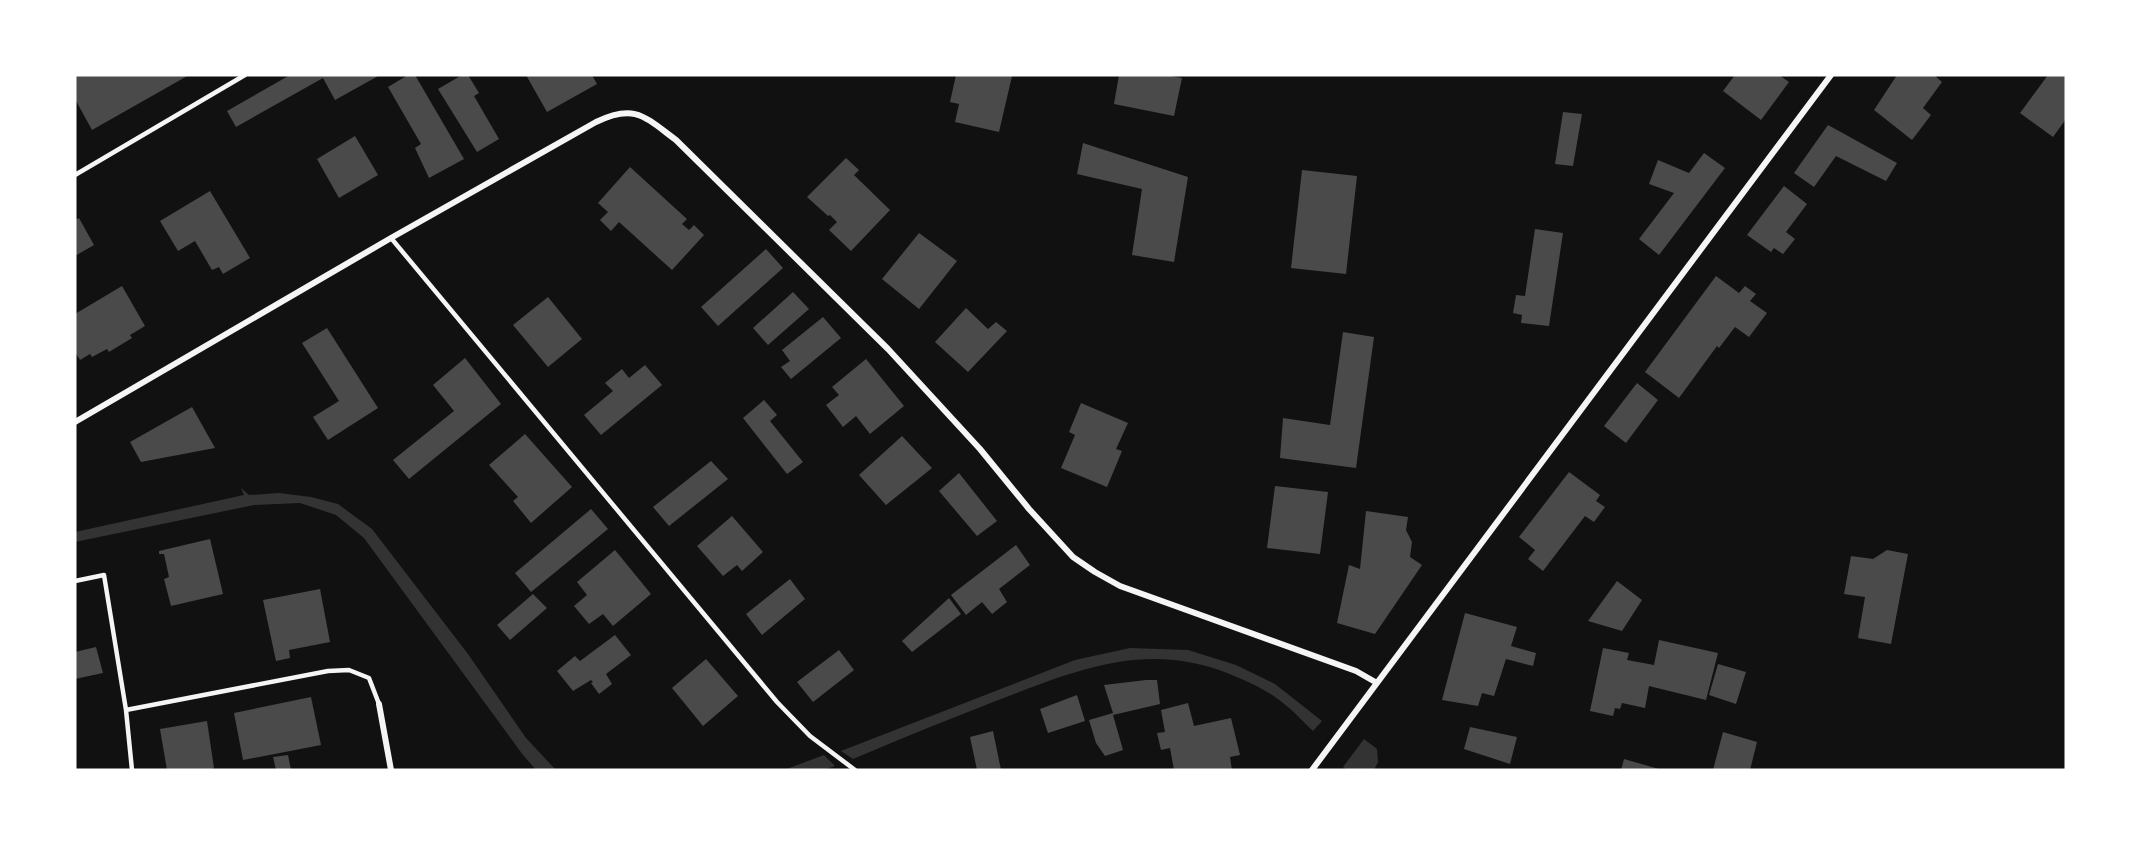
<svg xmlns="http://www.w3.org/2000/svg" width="2141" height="845" font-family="Signika,sans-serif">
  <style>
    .water { fill: #333 }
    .building { fill: #4a4a4a }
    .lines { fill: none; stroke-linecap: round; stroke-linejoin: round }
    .service { stroke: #f5f5f5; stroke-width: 4.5 }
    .minor { stroke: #f5f5f5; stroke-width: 6 }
  </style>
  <rect width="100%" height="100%" fill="#111"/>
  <path class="water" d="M 241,488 L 249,495 L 279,493 L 311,497 L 338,504 L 372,529 L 468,654 L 526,738 L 556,770 L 536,770 L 523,755 L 364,538 L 336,515 L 300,503 L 254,505 L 75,542 L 75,532 L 244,495 Z
    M 1130,648 L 1188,650 L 1236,665 L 1275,684 L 1322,721 L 1313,731 C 1303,722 1294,711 1283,703 C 1270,692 1255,685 1239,678 C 1153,639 1084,667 1001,699 C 952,718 902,738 853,759 L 841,751 L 1075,660 Z
    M 1364,739 L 1377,749 L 1378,762 L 1374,770 L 1347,770 L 1343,767 Z
    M 824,755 L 835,766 L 823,770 L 784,770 Z"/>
  <path class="building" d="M 75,75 L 189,75 L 92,130 L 75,99 Z
    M 290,75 L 380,75 L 335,100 L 323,78 L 236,127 L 227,111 Z
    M 408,75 L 415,75 L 464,159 L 429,178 L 415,148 L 421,144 L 388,87 Z
    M 462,75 L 468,75 L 479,93 L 474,96 L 499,139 L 477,152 L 438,89 Z
    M 526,75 L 592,75 L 597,84 L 547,112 Z
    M 956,75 L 1012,76 L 999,132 L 955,122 L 959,104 L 950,102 Z
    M 1119,75 L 1166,75 L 1182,78 L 1174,116 L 1114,104 Z
    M 1735,75 L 1779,75 L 1789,82 L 1761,120 L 1723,91 Z
    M 1897,75 L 1934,75 L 1942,82 L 1923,108 L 1931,115 L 1912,140 L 1874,110 Z
    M 2048,75 L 2066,75 L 2066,119 L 2053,137 L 2020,113 Z
    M 1563,112 L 1582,114 L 1573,166 L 1555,164 Z
    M 1828,125 L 1897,163 L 1886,181 L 1836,156 L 1814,187 L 1794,173 Z
    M 355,136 L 378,175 L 339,198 L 317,159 Z
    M 1083,143 L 1188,177 L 1174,262 L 1132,255 L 1142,189 L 1077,174 Z
    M 1704,153 L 1725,168 L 1659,255 L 1639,239 L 1674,193 L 1649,184 L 1658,160 L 1689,173 Z
    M 846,158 L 859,170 L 854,175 L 890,210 L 851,251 L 829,230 L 837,222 L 830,215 L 828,216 L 807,197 Z
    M 630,167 L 687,219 L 682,224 L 689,230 L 694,225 L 704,235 L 672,270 L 619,222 L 611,231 L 600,220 L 608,212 L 598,203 Z
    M 1302,170 L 1357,176 L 1346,274 L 1291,268 Z
    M 1784,186 L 1807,204 L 1786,232 L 1795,239 L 1783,254 L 1774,248 L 1771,252 L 1747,235 Z
    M 210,191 L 250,258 L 223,274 L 219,267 L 212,270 L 195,241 L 178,251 L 160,221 Z
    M 79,218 L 94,245 L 75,256 L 75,220 Z
    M 1535,229 L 1563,233 L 1549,326 L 1521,323 L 1522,315 L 1513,313 L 1516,295 L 1525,296 Z
    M 919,233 L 957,261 L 919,309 L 882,279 Z
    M 766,249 L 783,268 L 718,326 L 701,307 Z
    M 1716,276 L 1739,293 L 1745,286 L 1756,294 L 1750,301 L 1767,313 L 1749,337 L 1735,327 L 1719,348 L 1717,346 L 1679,398 L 1645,372 Z
    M 122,286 L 145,326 L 130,335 L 132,338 L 109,352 L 107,349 L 92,357 L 90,354 L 80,360 L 75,352 L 75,314 Z
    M 793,292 L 809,309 L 768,345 L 753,328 Z
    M 548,297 L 582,339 L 548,367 L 513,325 Z
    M 966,308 L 988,329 L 996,322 L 1007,331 L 968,372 L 935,342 Z
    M 823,317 L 841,338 L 791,379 L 781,367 L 790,361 L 782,350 Z
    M 327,328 L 378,408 L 328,440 L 313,417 L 339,401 L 302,343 Z
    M 1343,332 L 1374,337 L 1356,468 L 1280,458 L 1283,418 L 1330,425 Z
    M 465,358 L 501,404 L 409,479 L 393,460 L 454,411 L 433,385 Z
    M 866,359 L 904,406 L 870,434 L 856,416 L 843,427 L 826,405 L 839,395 L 832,387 Z
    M 645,365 L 662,385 L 601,435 L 584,415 L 613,391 L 605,383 L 622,369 L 629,378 Z
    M 1637,383 L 1658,400 L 1626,443 L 1604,426 Z
    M 764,400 L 777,415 L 770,421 L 803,462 L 787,474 L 743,418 Z
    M 1081,403 L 1128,423 L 1116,449 L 1122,451 L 1107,487 L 1061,468 L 1075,435 L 1069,432 Z
    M 192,407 L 215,448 L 141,462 L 130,442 Z
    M 525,434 L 572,487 L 531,523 L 513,501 L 518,497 L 489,465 Z
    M 902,436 L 932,468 L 886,505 L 859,475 Z
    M 711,461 L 728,479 L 669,526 L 653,507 Z
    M 1569,472 L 1600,495 L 1596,501 L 1605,507 L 1594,522 L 1585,516 L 1543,571 L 1528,559 L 1535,550 L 1519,537 Z
    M 959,473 L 997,521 L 977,536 L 939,491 Z
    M 1275,486 L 1328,492 L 1320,554 L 1267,548 Z
    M 591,509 L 608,529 L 531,592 L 515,573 Z
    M 1366,511 L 1408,517 L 1406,530 L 1412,542 L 1410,557 L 1422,565 L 1375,634 L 1337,623 L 1349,565 L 1360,569 Z
    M 732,516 L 763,552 L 742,571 L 737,565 L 723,576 L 697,546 Z
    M 210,539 L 223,594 L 171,606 L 164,579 L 169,577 L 164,554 L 159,554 L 159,551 Z
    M 1016,545 L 1030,565 L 999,589 L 1007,602 L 992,614 L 982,602 L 966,615 L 951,595 Z
    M 615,550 L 651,594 L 613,626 L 603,614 L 589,624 L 574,606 L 587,595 L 577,582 Z
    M 1887,550 L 1908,554 L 1891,644 L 1858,638 L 1865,597 L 1844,594 L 1851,556 L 1873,559 Z
    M 790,579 L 805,599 L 762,635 L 746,614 Z
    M 1617,581 L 1642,600 L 1622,631 L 1588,621 Z
    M 320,589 L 330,642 L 289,650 L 290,658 L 276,661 L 263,600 Z
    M 533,594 L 547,608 L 510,640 L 497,625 Z
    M 949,598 L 961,614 L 912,652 L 902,641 Z
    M 1465,613 L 1517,627 L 1511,646 L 1536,653 L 1533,666 L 1506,659 L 1494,696 L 1482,693 L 1478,706 L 1442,700 Z
    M 615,635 L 631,655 L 606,674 L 612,684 L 599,694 L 591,683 L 593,682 L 591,680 L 573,691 L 557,671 L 575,656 L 580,661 Z
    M 1659,640 L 1718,653 L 1706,700 L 1649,686 L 1645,708 L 1622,703 L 1620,709 L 1615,708 L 1613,716 L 1590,711 L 1603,648 L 1629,653 L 1627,660 L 1654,665 Z
    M 96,647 L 103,673 L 75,679 L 75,652 Z
    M 839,650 L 854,670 L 813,702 L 797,682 Z
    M 706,659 L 738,696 L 703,726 L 672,688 Z
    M 1718,664 L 1746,672 L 1736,704 L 1709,695 Z
    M 1146,680 L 1157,680 L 1160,704 L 1113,715 L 1123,750 L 1105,756 L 1096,743 L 1089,720 L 1113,713 L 1104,685 Z
    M 1077,695 L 1085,721 L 1048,733 L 1040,709 Z
    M 311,697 L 321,745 L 243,760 L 234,713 Z
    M 1188,703 L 1194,726 L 1231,718 L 1240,755 L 1230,757 L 1232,770 L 1174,770 L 1170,748 L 1161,750 L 1157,733 L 1165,732 L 1161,710 Z
    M 207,721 L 214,768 L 209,770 L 167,770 L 160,729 Z
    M 1470,727 L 1517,737 L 1510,764 L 1464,749 Z
    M 993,731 L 1001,770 L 977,770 L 970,737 Z
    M 1723,732 L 1757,742 L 1750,770 L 1713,770 Z
    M 288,755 L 291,770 L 276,770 L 273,757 Z
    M 1624,759 L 1659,769 L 1658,770 L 1621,770 Z"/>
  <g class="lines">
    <path class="service" d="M 75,175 L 245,75
      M 391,238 L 777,702 L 810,736 L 855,770
      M 75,581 L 104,575 L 126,710 L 132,770
      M 126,710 L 328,671 L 349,670 L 369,678 L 379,704"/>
    <path class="minor" d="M 75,422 L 391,238 L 596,122 C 635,103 645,117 676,140 L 888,349 L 980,449 L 1029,509 L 1073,557 L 1095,572 L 1120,586 L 1356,671 L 1377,683
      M 379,704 L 391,770
      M 1312,770 L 1831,75"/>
  </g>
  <rect width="2141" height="845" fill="none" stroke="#ffffff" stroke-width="153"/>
</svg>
